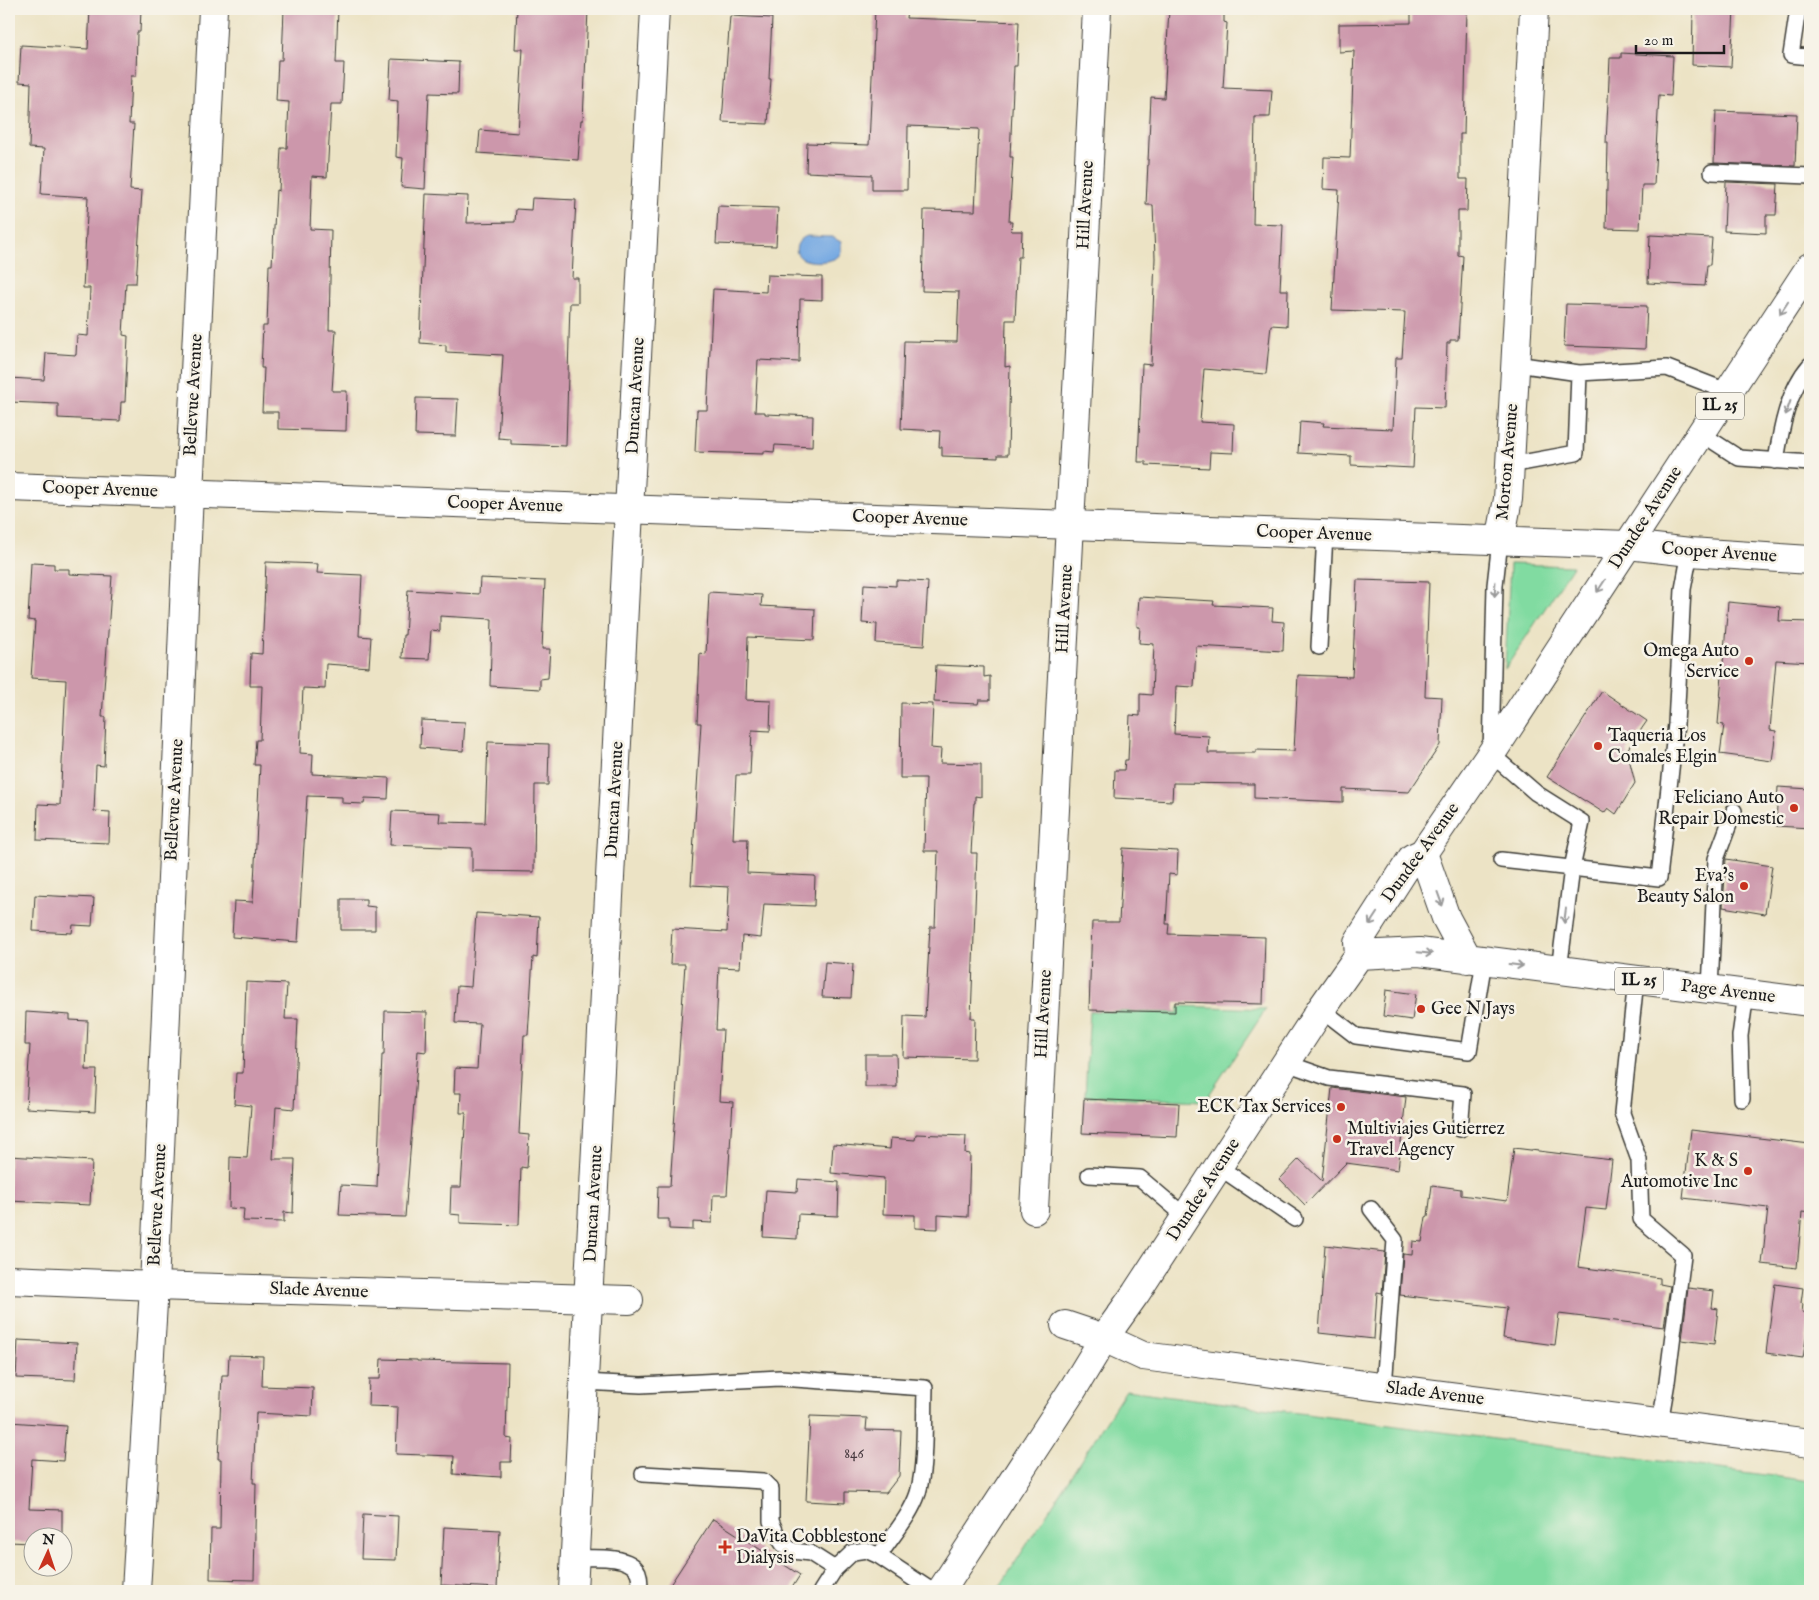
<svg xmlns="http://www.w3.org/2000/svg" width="1819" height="1600" font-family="'IM FELL English',serif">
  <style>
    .green { fill: #81dba1; stroke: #4e7c5e }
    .water { fill: #76a9e2; stroke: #49627f }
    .building { fill: #cc97ab }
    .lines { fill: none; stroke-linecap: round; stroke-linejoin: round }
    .lane-casing { stroke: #3b3a35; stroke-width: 18 }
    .street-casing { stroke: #3b3a35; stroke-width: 30 }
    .secondary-casing { stroke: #3b3a35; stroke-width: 30 }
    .primary-casing { stroke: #3b3a35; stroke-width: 30 }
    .lane { stroke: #fff; stroke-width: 15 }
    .street { stroke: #fff; stroke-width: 28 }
    .secondary { stroke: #fff; stroke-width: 28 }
    .primary { stroke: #fff; stroke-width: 28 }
    .oneway { stroke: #999 }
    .poi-dot { fill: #c8321e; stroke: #f7f3e8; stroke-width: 2 }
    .labels { text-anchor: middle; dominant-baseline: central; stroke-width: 5; stroke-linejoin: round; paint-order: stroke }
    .number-label { font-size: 15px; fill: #483b40 }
    .shield { fill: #f7f3e8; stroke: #5e5c59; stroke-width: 1 }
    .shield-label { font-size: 16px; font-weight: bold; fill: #1c1c1c }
    .street-label { font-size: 18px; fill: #1c1c1c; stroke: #f7f3e8 }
    .poi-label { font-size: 18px; fill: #1c1c1c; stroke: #f7f3e8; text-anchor: end }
  </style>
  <rect width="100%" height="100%" fill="#f7f3e8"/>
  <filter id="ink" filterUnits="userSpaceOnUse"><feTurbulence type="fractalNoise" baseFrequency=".02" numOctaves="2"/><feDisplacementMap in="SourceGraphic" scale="10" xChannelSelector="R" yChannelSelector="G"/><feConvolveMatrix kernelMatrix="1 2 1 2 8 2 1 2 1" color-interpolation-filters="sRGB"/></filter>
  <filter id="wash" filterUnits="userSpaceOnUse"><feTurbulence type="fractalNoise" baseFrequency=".0096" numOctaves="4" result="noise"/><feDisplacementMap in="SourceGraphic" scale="20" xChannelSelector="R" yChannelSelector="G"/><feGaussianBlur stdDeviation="1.12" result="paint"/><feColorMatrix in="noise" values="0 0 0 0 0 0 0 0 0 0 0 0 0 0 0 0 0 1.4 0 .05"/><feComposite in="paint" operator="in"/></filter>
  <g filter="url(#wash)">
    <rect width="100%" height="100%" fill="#ece3c5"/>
    <path class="green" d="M 1510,564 L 1573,566 L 1505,669 Z
      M 1179,1006 L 1266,1009 L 1205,1101 L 1085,1096 L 1090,1011 L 1178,1013 Z
      M 1126,1390 L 1810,1481 L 1810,1591 L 997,1591 Z"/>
    <path class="water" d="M 807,236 L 832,237 L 841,242 C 841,246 842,251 840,254 C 836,263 807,264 800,257 C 792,250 798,239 807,236 Z"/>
    <g id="blocks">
      <path class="building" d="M 90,9 L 141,9 L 140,32 L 137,32 L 136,76 L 131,76 L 129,124 L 134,124 L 130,190 L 142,191 L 136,283 L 126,283 L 123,335 L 128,336 L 125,402 L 121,402 L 120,421 L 58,418 L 58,404 L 9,402 L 9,378 L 44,380 L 46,353 L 76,355 L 77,335 L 88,336 L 90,288 L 83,288 L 88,197 L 41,194 L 44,149 L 29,148 L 31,83 L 19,82 L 21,45 L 88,49 Z
        M 284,9 L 338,9 L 336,63 L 344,63 L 342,104 L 331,104 L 327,177 L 312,176 L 310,229 L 331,230 L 329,330 L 336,330 L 332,391 L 347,391 L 346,431 L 278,429 L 278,412 L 262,412 L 264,368 L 261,368 L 263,326 L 267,326 L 269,265 L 272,265 L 276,190 L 279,191 L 281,148 L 287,148 L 289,102 L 276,101 L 278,60 L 282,60 Z
        M 517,9 L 588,10 L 583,120 L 581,120 L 578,160 L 478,153 L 480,130 L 518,133 L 523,49 L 515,49 Z
        M 875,9 L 907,9 L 906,18 L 1019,22 L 1017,66 L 1014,66 L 1010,157 L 1013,157 L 1009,222 L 1012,222 L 1011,231 L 1022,231 L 1021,257 L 1018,257 L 1015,320 L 1006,320 L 1005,367 L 1010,366 L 1008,455 L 998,455 L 998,458 L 942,456 L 942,447 L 939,447 L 940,431 L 901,429 L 904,341 L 957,342 L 959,292 L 922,291 L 924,210 L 975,211 L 979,129 L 908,126 L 907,190 L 872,190 L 872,175 L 806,172 L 807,143 L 869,145 Z
        M 1169,9 L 1224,9 L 1224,22 L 1227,23 L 1223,88 L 1272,90 L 1270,117 L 1255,117 L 1253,224 L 1283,225 L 1280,290 L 1288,290 L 1287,326 L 1271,325 L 1266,374 L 1204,369 L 1200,422 L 1234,424 L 1233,453 L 1210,452 L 1209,468 L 1146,465 L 1146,462 L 1138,462 L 1142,364 L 1151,365 L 1155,258 L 1153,205 L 1146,205 L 1151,97 L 1164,98 Z
        M 1411,9 L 1467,9 L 1464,134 L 1460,134 L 1460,179 L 1468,179 L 1467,211 L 1458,211 L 1458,255 L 1463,256 L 1458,340 L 1450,340 L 1450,343 L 1447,343 L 1445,408 L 1416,407 L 1413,468 L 1351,465 L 1351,456 L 1298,453 L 1300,421 L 1324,423 L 1323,426 L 1393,429 L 1396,358 L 1402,358 L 1405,312 L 1332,310 L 1339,190 L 1323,189 L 1324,157 L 1350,158 L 1354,51 L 1339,52 L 1339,24 L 1411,23 Z
        M 1693,9 L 1734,9 L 1731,67 L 1692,65 Z
        M 730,16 L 772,18 L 769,79 L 771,79 L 768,124 L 722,122 Z
        M 1621,53 L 1673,56 L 1671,96 L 1659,95 L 1654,185 L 1642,185 L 1640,229 L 1606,228 L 1608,143 L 1606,143 L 1610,58 L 1621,58 Z
        M 391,59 L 459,62 L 458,94 L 429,93 L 425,189 L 401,187 L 403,158 L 396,157 L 398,101 L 389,100 Z
        M 1716,111 L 1797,114 L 1795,166 L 1714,163 Z
        M 1726,182 L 1778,184 L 1776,215 L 1766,215 L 1766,233 L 1724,231 Z
        M 426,194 L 468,196 L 467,223 L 515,222 L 516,209 L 531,210 L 532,198 L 576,200 L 572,278 L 578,278 L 578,303 L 570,303 L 566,446 L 511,444 L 511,439 L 498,438 L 503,355 L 446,352 L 446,345 L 420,343 Z
        M 718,206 L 778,208 L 776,246 L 716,244 Z
        M 1650,235 L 1712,238 L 1710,265 L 1707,265 L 1705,286 L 1648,283 Z
        M 767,275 L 822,277 L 822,300 L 800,299 L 799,362 L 758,360 L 755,412 L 765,412 L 765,414 L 813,416 L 812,447 L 775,445 L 774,452 L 764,451 L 764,454 L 695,452 L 697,410 L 707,410 L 713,289 L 766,292 Z
        M 1566,304 L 1647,306 L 1645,349 L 1564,346 Z
        M 416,398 L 458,399 L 456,436 L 415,435 Z
        M 266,562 L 318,564 L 317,573 L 362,575 L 359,636 L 371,637 L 369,667 L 326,664 L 325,689 L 303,688 L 300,753 L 313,754 L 312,774 L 389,778 L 388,799 L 365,798 L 364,804 L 342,803 L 342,797 L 307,796 L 298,942 L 232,937 L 234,901 L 253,902 L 260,765 L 254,765 L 256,740 L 260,740 L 262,686 L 250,686 L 251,653 L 262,654 Z
        M 31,563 L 54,564 L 54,569 L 69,569 L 69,574 L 112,576 L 102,717 L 106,717 L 104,766 L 96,765 L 94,811 L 110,812 L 109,843 L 37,840 L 38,804 L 60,805 L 66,680 L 31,678 L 35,621 L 28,620 Z
        M 480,578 L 545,581 L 542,649 L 550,649 L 548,678 L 540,679 L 540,689 L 490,686 L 492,619 L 440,616 L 440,631 L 431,630 L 429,659 L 402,658 L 403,635 L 405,635 L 408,590 L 479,594 Z
        M 896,580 L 928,582 L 924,646 L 876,643 L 877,624 L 862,623 L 864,584 L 896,586 Z
        M 1357,580 L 1429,582 L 1425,696 L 1442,697 L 1440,745 L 1409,792 L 1343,789 L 1343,802 L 1254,798 L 1254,784 L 1173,783 L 1172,801 L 1114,798 L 1115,770 L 1124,770 L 1125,760 L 1128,760 L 1130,715 L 1140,716 L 1140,694 L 1152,695 L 1154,644 L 1139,643 L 1140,627 L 1137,627 L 1139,597 L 1214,601 L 1213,605 L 1273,608 L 1272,621 L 1284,622 L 1283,651 L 1196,646 L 1194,687 L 1176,686 L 1174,734 L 1209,736 L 1208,753 L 1256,753 L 1256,750 L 1294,751 L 1298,675 L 1352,677 Z
        M 709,592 L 762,595 L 761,606 L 815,609 L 814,640 L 748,637 L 746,700 L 771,701 L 770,731 L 752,730 L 750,775 L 736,775 L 733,839 L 748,839 L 747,873 L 815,876 L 814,906 L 764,904 L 761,938 L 742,936 L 740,968 L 719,967 L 716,1030 L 723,1030 L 719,1101 L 733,1102 L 727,1195 L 713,1195 L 712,1223 L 693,1222 L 693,1230 L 669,1229 L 669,1219 L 657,1219 L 658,1186 L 670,1186 L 685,964 L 670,964 L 672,929 L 727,932 L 729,887 L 691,885 L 701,723 L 697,723 L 700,653 L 706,654 Z
        M 1728,602 L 1780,607 L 1779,621 L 1810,622 L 1810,662 L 1776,660 L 1770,730 L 1776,731 L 1772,761 L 1720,754 L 1724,725 L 1718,724 Z
        M 936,665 L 984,667 L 984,677 L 990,676 L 990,700 L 979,700 L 978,704 L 934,702 Z
        M 1602,691 L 1647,721 L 1627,750 L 1635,783 L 1616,814 L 1608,808 L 1604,813 L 1547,777 Z
        M 901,703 L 933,704 L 931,748 L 941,749 L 940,763 L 981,764 L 981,797 L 975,796 L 975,803 L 974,803 L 971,853 L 977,853 L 971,1018 L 975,1018 L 974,1059 L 903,1057 L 904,1016 L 925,1017 L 930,927 L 935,927 L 938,851 L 924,851 L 926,778 L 900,778 Z
        M 421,720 L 465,722 L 463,751 L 420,748 Z
        M 488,742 L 549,744 L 548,785 L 535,785 L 534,872 L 472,871 L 472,848 L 390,845 L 392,811 L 440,813 L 439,822 L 485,823 Z
        M 1778,787 L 1810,789 L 1810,828 L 1776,826 Z
        M 1123,848 L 1178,851 L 1177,875 L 1169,874 L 1166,924 L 1169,924 L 1168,934 L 1265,937 L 1263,1004 L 1175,1002 L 1175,1012 L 1089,1010 L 1092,922 L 1119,922 Z
        M 1726,859 L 1772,866 L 1765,914 L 1723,907 Z
        M 35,895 L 94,898 L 92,926 L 73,925 L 72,933 L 33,931 Z
        M 341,899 L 366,899 L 366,906 L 375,907 L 375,930 L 341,930 Z
        M 476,913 L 539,917 L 537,958 L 533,957 L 528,1035 L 524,1035 L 519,1134 L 529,1135 L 527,1168 L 521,1167 L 519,1225 L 460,1223 L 460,1215 L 450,1214 L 451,1187 L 461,1187 L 466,1113 L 460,1113 L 461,1093 L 454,1093 L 455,1068 L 477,1069 L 480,1024 L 455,1023 L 457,986 L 471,987 Z
        M 825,962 L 853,964 L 851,998 L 822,997 Z
        M 246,982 L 287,984 L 285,1019 L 298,1019 L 294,1109 L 276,1107 L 273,1159 L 295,1159 L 293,1213 L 284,1212 L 284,1222 L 243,1221 L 244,1209 L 229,1208 L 230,1157 L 247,1158 L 251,1106 L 234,1104 L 236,1073 L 243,1073 Z
        M 1386,990 L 1416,994 L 1412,1020 L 1383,1016 Z
        M 385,1011 L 427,1012 L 426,1052 L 418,1051 L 405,1217 L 339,1215 L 341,1185 L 377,1187 L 382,1055 L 384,1055 Z
        M 26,1012 L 70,1015 L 70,1020 L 88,1021 L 86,1070 L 97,1070 L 95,1112 L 26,1108 L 30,1045 L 25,1045 Z
        M 865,1054 L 896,1054 L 897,1087 L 865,1087 Z
        M 1332,1088 L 1406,1097 L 1398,1170 L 1346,1163 L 1305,1205 L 1280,1179 L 1299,1159 L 1322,1181 Z
        M 1084,1099 L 1179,1103 L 1177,1137 L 1082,1133 Z
        M 1691,1130 L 1810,1144 L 1810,1213 L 1802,1212 L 1797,1268 L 1762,1264 L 1768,1208 L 1683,1198 Z
        M 916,1134 L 966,1136 L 965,1153 L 970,1154 L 968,1217 L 938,1215 L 938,1229 L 915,1228 L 915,1215 L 883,1214 L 884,1178 L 831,1173 L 833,1144 L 890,1149 L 891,1138 L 915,1140 Z
        M 1514,1148 L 1612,1160 L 1606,1210 L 1586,1208 L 1578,1267 L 1660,1278 L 1660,1284 L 1670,1286 L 1664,1327 L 1559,1314 L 1555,1345 L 1503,1338 L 1507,1308 L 1400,1295 L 1403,1254 L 1412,1255 L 1413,1241 L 1422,1242 L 1426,1217 L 1428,1216 L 1432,1185 L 1461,1189 L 1461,1195 L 1507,1201 Z
        M 9,1156 L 92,1161 L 90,1205 L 9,1201 Z
        M 798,1179 L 839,1182 L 838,1216 L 798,1214 L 797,1239 L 763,1237 L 766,1190 L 797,1192 Z
        M 1325,1245 L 1385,1252 L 1382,1293 L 1377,1292 L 1374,1339 L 1319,1333 Z
        M 1775,1284 L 1803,1288 L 1801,1303 L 1803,1304 L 1802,1312 L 1810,1313 L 1803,1358 L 1766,1353 Z
        M 1688,1288 L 1714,1291 L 1712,1308 L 1718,1309 L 1714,1344 L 1682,1340 Z
        M 18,1340 L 77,1343 L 75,1380 L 16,1378 Z
        M 229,1355 L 263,1356 L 262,1386 L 313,1388 L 312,1416 L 256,1413 L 253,1483 L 256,1483 L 254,1580 L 210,1579 L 211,1529 L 220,1529 L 221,1459 L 218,1459 L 222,1375 L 228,1375 Z
        M 381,1359 L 417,1360 L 417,1361 L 508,1363 L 506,1438 L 512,1439 L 511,1462 L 501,1462 L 501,1477 L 453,1474 L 454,1456 L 396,1454 L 398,1407 L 368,1406 L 369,1379 L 380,1379 Z
        M 810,1416 L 867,1418 L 866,1430 L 901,1431 L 899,1476 L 886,1493 L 845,1492 L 845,1503 L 806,1501 Z
        M 10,1422 L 66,1426 L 63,1461 L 32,1459 L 29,1509 L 62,1510 L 62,1538 L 32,1538 L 32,1543 L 9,1542 Z
        M 363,1514 L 398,1516 L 396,1560 L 361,1559 Z
        M 713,1519 L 800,1575 L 790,1591 L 666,1591 Z
        M 444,1527 L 500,1530 L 497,1588 L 441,1585 Z"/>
    </g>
  </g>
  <g filter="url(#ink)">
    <use href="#blocks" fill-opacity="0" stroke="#3b3a35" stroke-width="1"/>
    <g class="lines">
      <defs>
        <path id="lane" d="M 1798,9 L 1791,55 L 1810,57
          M 1712,172 L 1810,176
          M 1516,364 L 1579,373
          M 1702,434 L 1739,458 L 1810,463
          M 1776,461 C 1781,429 1788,390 1810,365
          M 1510,465 L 1576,453 L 1579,373 L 1667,368 L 1729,392
          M 1500,541 L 1495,585 L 1491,754 L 1536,793 L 1582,822 L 1572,868 L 1559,970
          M 1319,647 L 1325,534
          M 1501,860 L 1659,878 L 1676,724 L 1683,589 L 1690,552
          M 1636,980 L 1622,1113 L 1639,1160 L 1641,1219 L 1683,1255 L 1667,1382 L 1660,1423
          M 1710,989 L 1716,859 L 1734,811
          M 1321,1009 L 1356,1036 L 1469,1051 L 1484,961
          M 1286,1063 L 1329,1078 L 1463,1094 L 1460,1129
          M 1742,1099 L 1740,1036 L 1746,994
          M 1219,1167 L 1295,1219
          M 1089,1175 L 1140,1178 L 1186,1217
          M 1371,1209 L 1395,1240 L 1384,1387
          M 584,1382 L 641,1385 L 780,1378 L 925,1388 C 924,1417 926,1465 918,1493 C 911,1515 892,1536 879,1556
          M 643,1474 L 763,1481 L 771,1489 L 771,1521 L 777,1535 L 783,1544 L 793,1551 L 810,1553 L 835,1569
          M 575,1558 C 592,1558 629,1554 638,1572 C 640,1577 640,1585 639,1591
          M 821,1591 L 835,1569 L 853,1552 L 866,1550 L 879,1556 L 932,1591"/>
        <path id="street" d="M 9,487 L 1628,545 L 1690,552 L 1810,560
          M 1500,541 L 1508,499 L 1510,465 L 1534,9
          M 1034,1210 L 1097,9
          M 9,1280 L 154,1286 L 629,1300
          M 1065,1325 L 1104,1338 L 1143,1356 L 1810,1443
          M 136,1591 L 154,1286 L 189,493 L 213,9"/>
        <path id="secondary" d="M 573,1591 L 655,9"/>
        <path id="primary" d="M 1423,853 L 1446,918 L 1468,959
          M 1359,955 L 1419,952 L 1810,1002
          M 941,1591 L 1073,1389 L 1104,1338 L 1136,1293 L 1321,1009 L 1359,955 L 1358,942 L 1412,858 L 1423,853 L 1491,754 L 1810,267"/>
      </defs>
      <use href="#lane" class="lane-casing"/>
      <use href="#street" class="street-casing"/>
      <use href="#secondary" class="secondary-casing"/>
      <use href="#primary" class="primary-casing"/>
      <use href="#lane" class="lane"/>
      <use href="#street" class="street"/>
      <use href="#secondary" class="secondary"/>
      <use href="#primary" class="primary"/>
    </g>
    <defs><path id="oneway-shaft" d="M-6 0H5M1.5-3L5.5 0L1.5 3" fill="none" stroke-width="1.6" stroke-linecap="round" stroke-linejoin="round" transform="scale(1.25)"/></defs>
    <g class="oneway">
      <use href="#oneway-shaft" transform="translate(1784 308) rotate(123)"/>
      <use href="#oneway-shaft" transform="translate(1788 408) rotate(109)"/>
      <use href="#oneway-shaft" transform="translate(1601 586) rotate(123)"/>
      <use href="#oneway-shaft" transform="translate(1495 589) rotate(93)"/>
      <use href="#oneway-shaft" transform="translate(1440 899) rotate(70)"/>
      <use href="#oneway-shaft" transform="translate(1565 916) rotate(97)"/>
      <use href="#oneway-shaft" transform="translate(1373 919) rotate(123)"/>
      <use href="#oneway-shaft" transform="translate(1425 953) rotate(6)"/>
      <use href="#oneway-shaft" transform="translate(1516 965) rotate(7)"/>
    </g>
  </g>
  <g class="poi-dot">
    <circle cx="1749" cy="661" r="5"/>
    <circle cx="1598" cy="746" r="5"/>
    <circle cx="1794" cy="808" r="5"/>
    <circle cx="1744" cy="886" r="5"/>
    <circle cx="1421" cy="1009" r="5"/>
    <circle cx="1341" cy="1107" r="5"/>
    <circle cx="1337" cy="1139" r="5"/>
    <circle cx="1748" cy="1171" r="5"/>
    <path d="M722.5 1539.5h5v5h5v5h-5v5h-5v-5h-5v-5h5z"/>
  </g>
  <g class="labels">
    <g class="number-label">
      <text x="854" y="1453">846</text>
    </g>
    <g class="shield">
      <rect x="1696" y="392.5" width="48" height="27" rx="4"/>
      <rect x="1615" y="967.5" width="48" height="27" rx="4"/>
    </g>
    <g class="shield-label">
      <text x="1720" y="406">IL 25</text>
      <text x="1639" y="981">IL 25</text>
    </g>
    <g class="street-label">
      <text transform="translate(1086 205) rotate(-87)">Hill Avenue</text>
      <text transform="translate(194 395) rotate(-87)">Bellevue Avenue</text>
      <text transform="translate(636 396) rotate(-87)">Duncan Avenue</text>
      <text transform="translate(1508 462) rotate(-85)">Morton Avenue</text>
      <text transform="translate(100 490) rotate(2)">Cooper Avenue</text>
      <text transform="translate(505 505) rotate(2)">Cooper Avenue</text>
      <text transform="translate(1646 518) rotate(-57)">Dundee Avenue</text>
      <text transform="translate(910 519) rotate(2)">Cooper Avenue</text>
      <text transform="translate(1314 534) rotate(2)">Cooper Avenue</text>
      <text transform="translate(1719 553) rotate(4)">Cooper Avenue</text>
      <text transform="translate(1065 609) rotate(-87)">Hill Avenue</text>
      <text transform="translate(175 800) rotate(-87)">Bellevue Avenue</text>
      <text transform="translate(615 800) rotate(-87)">Duncan Avenue</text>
      <text transform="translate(1421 853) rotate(-54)">Dundee Avenue</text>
      <text transform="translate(1728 992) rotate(7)">Page Avenue</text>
      <text transform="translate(1044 1014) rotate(-87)">Hill Avenue</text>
      <text transform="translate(1204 1190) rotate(-57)">Dundee Avenue</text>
      <text transform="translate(594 1204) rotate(-87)">Duncan Avenue</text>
      <text transform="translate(158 1205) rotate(-87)">Bellevue Avenue</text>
      <text transform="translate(319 1291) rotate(2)">Slade Avenue</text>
      <text transform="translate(1435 1394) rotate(7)">Slade Avenue</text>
    </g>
    <g class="poi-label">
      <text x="1739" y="651">Omega Auto<tspan x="1739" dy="21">Service</tspan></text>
      <text x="1608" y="736" text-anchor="start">Taqueria Los<tspan x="1608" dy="21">Comales Elgin</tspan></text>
      <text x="1784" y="798">Feliciano Auto<tspan x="1784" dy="21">Repair Domestic</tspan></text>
      <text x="1734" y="876">Eva's<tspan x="1734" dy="21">Beauty Salon</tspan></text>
      <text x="1431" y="1009" text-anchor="start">Gee N Jays</text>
      <text x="1331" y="1107">ECK Tax Services</text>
      <text x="1347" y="1129" text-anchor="start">Multiviajes Gutierrez<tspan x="1347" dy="21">Travel Agency</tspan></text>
      <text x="1738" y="1161">K &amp; S<tspan x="1738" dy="21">Automotive Inc</tspan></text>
      <text x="736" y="1537" text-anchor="start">DaVita Cobblestone<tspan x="736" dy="21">Dialysis</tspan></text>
    </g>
  </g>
  <rect width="1819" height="1600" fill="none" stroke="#f7f3e8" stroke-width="30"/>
  <g transform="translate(48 1552) rotate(3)"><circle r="24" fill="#f7f3e8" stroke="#9f9d96"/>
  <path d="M0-4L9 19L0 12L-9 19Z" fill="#c8321e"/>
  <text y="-8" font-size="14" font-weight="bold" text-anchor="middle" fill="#1c1c1c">N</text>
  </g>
  <path d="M1636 45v8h88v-8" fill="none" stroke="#1c1c1c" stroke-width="2.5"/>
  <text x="1644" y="45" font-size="15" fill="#1c1c1c" stroke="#f7f3e8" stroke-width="4" paint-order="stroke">20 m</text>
</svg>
